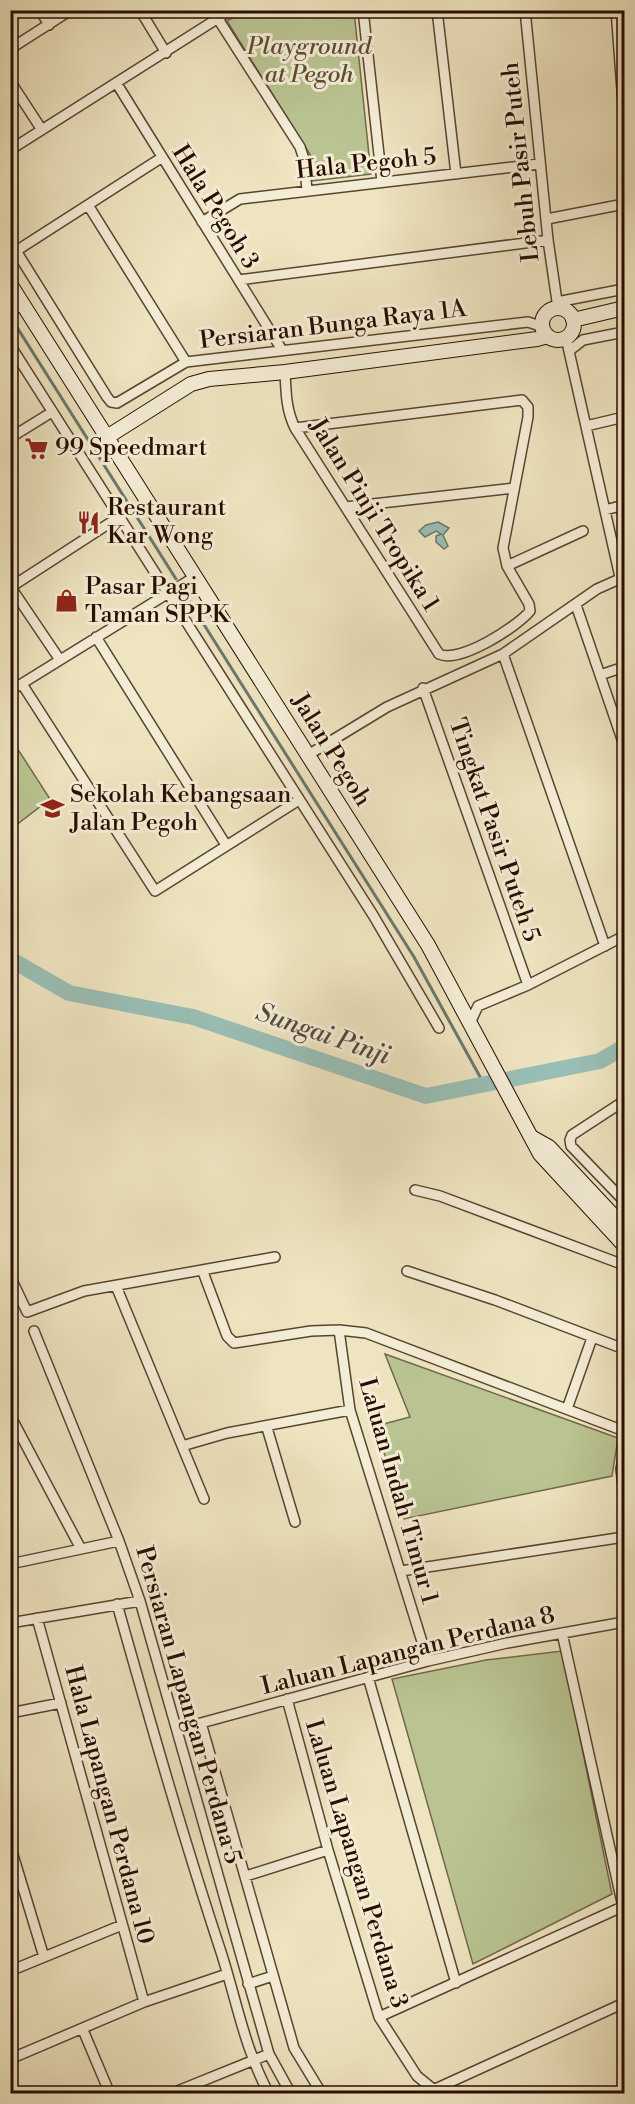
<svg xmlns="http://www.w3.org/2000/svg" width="635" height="2104" font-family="'Libre Bodoni',serif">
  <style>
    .green { fill: #b9c492; stroke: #71684a; stroke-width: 1.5 }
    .water { fill: #99beb5; stroke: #6c776d; stroke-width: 1.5 }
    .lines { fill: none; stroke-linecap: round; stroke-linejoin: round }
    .stream { stroke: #6c776d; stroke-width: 3 }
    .river { stroke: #99beb5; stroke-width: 16 }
    .street-casing { stroke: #5a4332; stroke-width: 12 }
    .secondary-casing { stroke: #290d02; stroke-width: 16 }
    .street { stroke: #f4edd6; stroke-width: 9 }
    .secondary { stroke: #f4edd6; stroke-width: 14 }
    .labels { text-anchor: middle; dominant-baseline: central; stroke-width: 6; stroke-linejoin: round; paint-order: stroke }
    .park-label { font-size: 24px; font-style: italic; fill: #5b4d34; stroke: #f4edd6 }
    .street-label { font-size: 24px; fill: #290d02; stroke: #f4edd6 }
    .poi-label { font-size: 24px; fill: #290d02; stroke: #f4edd6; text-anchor: start }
    .water-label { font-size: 26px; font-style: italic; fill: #504b41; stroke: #f4edd6 }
  </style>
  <rect width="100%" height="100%" fill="#eee4c0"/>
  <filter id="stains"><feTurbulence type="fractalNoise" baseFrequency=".00333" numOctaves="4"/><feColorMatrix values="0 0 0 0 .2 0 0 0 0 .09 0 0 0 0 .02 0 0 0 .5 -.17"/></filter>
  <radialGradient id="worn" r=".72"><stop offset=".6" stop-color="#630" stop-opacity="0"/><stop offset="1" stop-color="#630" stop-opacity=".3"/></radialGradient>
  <path class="green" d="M 246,10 L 354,11 L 371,174 L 312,181 L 311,156 L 227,21 Z
    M 11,751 L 19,751 L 50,799 L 11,829 Z
    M 385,1354 L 618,1438 L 612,1476 L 404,1519 L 376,1426 L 410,1417 Z
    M 562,1651 L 612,1894 L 473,1964 L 392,1679 L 486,1660 Z"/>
  <path class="water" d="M 438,522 L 449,528 L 443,535 L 448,546 L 444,549 L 436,542 L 436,536 L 441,534 L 436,531 L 425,537 L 419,531 L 426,525 Z"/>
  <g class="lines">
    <path class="stream" d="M 13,321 L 176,579
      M 184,593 L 414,957 L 484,1084"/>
    <path class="river" d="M 10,959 L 69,993 L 193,1017 L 426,1096 L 600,1061 L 624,1047"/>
    <defs>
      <path id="street" d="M 40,10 L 49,25
        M 140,10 L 166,53
        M 363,10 L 382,182
        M 437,10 L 456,174
        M 525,10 L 548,240 L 558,308
        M 616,10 L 624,117
        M 218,19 L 300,147 L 304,159 L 307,190
        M 10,49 L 71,10
        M 10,81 L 42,130
        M 117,84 L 282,350
        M 10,150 L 231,10
        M 88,205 L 186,362
        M 547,219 L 624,204
        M 202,222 L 240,199 L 539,164
        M 10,241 L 107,397 L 111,402 L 117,403 L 186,362 L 528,322 L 543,327
        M 16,251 L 161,158
        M 239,280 L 548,240
        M 557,302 L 624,289
        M 10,312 L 23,304
        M 566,338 L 620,577
        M 10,345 L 373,915 L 439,1028
        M 569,351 L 583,340 L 624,332
        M 285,372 C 286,392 286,410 295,428 L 439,654 C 459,664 517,627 530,611 L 529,604 L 507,566 L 503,548 L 528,417 L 528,407 L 522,400 L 295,428
        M 586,426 L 624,417
        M 10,438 L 52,412
        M 346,507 L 514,488
        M 605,510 L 624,505
        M 507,566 L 583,531
        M 10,586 L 60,660
        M 11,587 L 119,517
        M 576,605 L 624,745
        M 96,637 L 226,845
        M 503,654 L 605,946
        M 600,675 L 624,667
        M 22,684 L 155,891 L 299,800
        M 423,688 L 528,985
        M 10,691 L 196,576
        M 308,755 L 387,707 L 503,654 L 597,589 L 624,577
        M 470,1023 L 478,1006 L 528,985 L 624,936
        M 624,1101 L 572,1135 L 570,1140 L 571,1146 L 624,1201
        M 415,1190 L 440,1196 L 624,1265
        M 407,1271 L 495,1300 L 624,1349
        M 203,1272 L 227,1336 L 234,1343 L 311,1331 L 339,1330 L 366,1333 L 624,1431
        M 10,1276 L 27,1312 L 84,1291 L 275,1257
        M 116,1286 L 204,1499
        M 339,1330 L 350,1410 L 428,1661
        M 34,1331 L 119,1541 L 140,1601 L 269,2054 L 291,2094
        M 567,1409 L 592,1338
        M 10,1415 L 81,1549
        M 267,1428 L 295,1522
        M 182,1446 L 227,1433 L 350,1410
        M 624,1453 L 621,1469 L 624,1495
        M 10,1564 L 119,1541
        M 401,1571 L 624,1537
        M 117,1604 C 150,1721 183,1837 221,1952 C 237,2002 244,2047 269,2094
        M 37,1618 L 144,2002
        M 10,1623 L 140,1601
        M 562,1633 L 623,1907
        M 368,1677 L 456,1983
        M 287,1699 L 328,1850 L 379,2017 L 417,2076 L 439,2094
        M 10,1713 L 61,1703
        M 201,1723 L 294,2048 L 322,2094
        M 179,1729 L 428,1661 L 507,1643 L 624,1622
        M 10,1845 L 44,1957
        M 246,1876 L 328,1850
        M 10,1971 L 122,1925
        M 248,1984 L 273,1976
        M 379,2017 L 624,1906
        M 83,2030 L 110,2094
        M 10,2059 L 144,2002 L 227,1974
        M 433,2090 L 624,2003
        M 170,2094 L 269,2054
        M 623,2094 L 624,2093"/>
      <path id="secondary" d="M 10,284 L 428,945 L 540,1154 L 624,1245
        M542 324a16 16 0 1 1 32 0a16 16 0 1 1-32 0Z
        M 573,320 L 624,308
        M 107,437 L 191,384 L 209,379 L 285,372 L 537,339 L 548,336
        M 533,1138 L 549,1147 L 624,1227"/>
    </defs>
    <use href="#street" class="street-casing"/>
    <use href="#secondary" class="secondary-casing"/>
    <use href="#street" class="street"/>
    <use href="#secondary" class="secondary"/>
  </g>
  <defs>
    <symbol id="supermarket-bare" viewBox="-9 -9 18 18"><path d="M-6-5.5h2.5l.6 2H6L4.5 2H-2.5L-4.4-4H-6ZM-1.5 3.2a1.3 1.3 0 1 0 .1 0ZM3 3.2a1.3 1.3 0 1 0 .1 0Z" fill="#8f2418" stroke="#f4edd6" stroke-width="2.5" paint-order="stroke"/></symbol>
    <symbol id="restaurant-bare" viewBox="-9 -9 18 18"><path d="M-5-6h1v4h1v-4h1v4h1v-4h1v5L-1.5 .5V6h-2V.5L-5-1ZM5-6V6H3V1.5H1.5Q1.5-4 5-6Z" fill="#8f2418" stroke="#f4edd6" stroke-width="2.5" paint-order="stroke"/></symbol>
    <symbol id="shop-bare" viewBox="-9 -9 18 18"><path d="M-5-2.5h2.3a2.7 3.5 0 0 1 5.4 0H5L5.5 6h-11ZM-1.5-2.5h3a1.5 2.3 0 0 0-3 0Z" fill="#8f2418" stroke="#f4edd6" stroke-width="2.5" paint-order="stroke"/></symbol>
    <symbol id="school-bare" viewBox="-9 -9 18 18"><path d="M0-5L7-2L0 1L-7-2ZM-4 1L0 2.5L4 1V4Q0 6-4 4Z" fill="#8f2418" stroke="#f4edd6" stroke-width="2.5" paint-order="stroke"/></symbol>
  </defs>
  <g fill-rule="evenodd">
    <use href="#supermarket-bare" x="20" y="432" width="33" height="33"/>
    <use href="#restaurant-bare" x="72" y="506" width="33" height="33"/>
    <use href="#shop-bare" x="50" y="584" width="33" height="33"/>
    <use href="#school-bare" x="36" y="792" width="33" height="33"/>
  </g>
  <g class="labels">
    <g class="park-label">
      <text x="309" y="47">Playground<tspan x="309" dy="28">at Pegoh</tspan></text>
    </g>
    <g class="street-label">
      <text transform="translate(521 162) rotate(-96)">Lebuh Pasir Puteh</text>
      <text transform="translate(366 164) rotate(-6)">Hala Pegoh 5</text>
      <text transform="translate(215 207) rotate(58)">Hala Pegoh 3</text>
      <text transform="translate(333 325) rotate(-7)">Persiaran Bunga Raya 1A</text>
      <text transform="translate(374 515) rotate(58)">Jalan Pinji Tropika 1</text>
      <text transform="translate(331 750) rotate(58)">Jalan Pegoh</text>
      <text transform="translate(494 830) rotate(71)">Tingkat Pasir Puteh 5</text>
      <text transform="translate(398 1491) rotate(74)">Laluan Indah Timur 1</text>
      <text transform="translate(408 1651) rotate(-14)">Laluan Lapangan Perdana 8</text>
      <text transform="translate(188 1705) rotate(74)">Persiaran Lapangan Perdana 5</text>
      <text transform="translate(109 1805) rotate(75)">Hala Lapangan Perdana 10</text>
      <text transform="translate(356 1864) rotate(73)">Laluan Lapangan Perdana 3</text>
    </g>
    <g class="poi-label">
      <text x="55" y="448">99 Speedmart</text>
      <text x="107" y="508">Restaurant<tspan x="107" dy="28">Kar Wong</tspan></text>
      <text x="85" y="587">Pasar Pagi<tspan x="85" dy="28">Taman SPPK</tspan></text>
      <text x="70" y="795">Sekolah Kebangsaan<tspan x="70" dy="28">Jalan Pegoh</tspan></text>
    </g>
    <g class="water-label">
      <text transform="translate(323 1034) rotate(19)">Sungai Pinji</text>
    </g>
  </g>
  <rect width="635" height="2104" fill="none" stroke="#eee4c0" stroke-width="36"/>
  <rect x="12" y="12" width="611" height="2080" fill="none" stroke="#290d02" stroke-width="3"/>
  <rect x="18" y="18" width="599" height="2068" fill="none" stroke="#290d02" stroke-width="1.5"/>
  <rect width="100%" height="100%" filter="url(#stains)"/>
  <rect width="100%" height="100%" fill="url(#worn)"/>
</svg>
